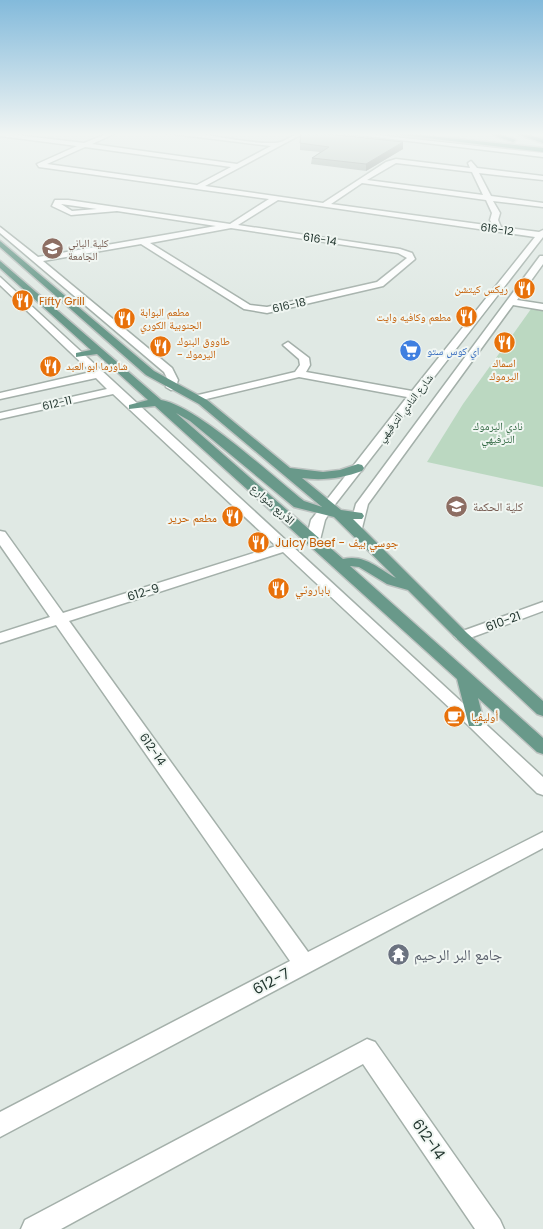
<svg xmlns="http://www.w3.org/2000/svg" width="543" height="1229" font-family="Poppins,'Noto Naskh Arabic',sans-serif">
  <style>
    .green { fill: #bbd8c1 }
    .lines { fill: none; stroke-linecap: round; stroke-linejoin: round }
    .minor-casing { stroke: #a4b0aa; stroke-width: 3 }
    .major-casing { stroke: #bdc3c1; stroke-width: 3 }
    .minor { fill: #fff; fill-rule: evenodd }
    .major { fill: #69998a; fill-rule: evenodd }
    .wall { fill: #9ca8a3 }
    .shaded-wall { fill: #7f8884 }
    .building { fill: #b5c3bd; stroke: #7f8884 }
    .labels { text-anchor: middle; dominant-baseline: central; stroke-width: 4; stroke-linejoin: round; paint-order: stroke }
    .far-street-label { font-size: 11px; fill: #233730; stroke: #f0f6f2 }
    .far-education-label { font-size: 11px; fill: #785e54; stroke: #f0f6f2; text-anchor: start }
    .far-food-label { font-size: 11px; fill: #c56008; stroke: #f0f6f2; text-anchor: start }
    .far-shop-label { font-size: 11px; fill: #366cbe; stroke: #f0f6f2; text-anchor: start }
    .far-park-label { font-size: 11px; fill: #326943; stroke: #f0f6f2 }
    .street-label { font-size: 12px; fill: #233730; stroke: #f0f6f2 }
    .education-label { font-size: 12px; fill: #785e54; stroke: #f0f6f2; text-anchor: start }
    .food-label { font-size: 12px; fill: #c56008; stroke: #f0f6f2; text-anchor: start }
    .near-worship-label { font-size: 15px; fill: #5b616d; stroke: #f0f6f2; text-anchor: start }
    .near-street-label { font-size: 15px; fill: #233730; stroke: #f0f6f2 }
  </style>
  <rect width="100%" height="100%" fill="#e0e9e4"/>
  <path class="green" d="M 531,309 L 543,311 L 543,487 L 427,462 L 463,404 Z"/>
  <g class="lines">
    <defs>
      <path id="minor" d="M 0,133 L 84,143 L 109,133 L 116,133 L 92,144 L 237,164 L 271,146 L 165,133 C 202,130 238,144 275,143 C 285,143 293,133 304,133 L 205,186 L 323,203 L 386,162 L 396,159 L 470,168 L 468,163 L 471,161 L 477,168 L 543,176 L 543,180 L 479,173 L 491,196 L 543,203 L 543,207 L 493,201 L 500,213 L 498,220 L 501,227 L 539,232 L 543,230 L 543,237 L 333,507 L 325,520 L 320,540 L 313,544 L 306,540 L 311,520 L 407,397 L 299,377 L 198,401 L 193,398 L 194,396 L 295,372 L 300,365 L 299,359 L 283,345 L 288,342 L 309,358 L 310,365 L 306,372 L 412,391 L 535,237 L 278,200 L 238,225 L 400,249 L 412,253 L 415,259 L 383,286 L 267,313 L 244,309 L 141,244 L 43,261 L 172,368 L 178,380 L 175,389 L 171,390 L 166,387 L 168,380 L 164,372 L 0,233 L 0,227 L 38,257 L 216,226 L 117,211 L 71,215 L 52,206 L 55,200 L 68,200 L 230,224 L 269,199 L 39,167 L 37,164 L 77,146 L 0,136 ZM 85,147 L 231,167 L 197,185 L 47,164 ZM 396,163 L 472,172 L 483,195 L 367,180 ZM 362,183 L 486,200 L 492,213 L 490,220 L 493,226 L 331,204 ZM 61,204 L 97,209 L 72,211 ZM 231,228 L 398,253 L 407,258 L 377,282 L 267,307 L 250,305 L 150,243 Z
        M 341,133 L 358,133 L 543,153 L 543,157 Z
        M 540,256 L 543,256 L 543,264 L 517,300 L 543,304 L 543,310 L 513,305 L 368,504 L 361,532 L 351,532 L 349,529 L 356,504 Z
        M 0,277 L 543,777 L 543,795 L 537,793 L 469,726 L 283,552 L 69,621 L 308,952 L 543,832 L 543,848 L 0,1137 L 0,1112 L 290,961 L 56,625 L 0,643 L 0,633 L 50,617 L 0,545 L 0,531 L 5,532 L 63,613 L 276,546 L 113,394 L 0,419 L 0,413 L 107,389 L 96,378 L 0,399 L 0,393 L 91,372 L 0,285 Z
        M 543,602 L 543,611 L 467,639 L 457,639 L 454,636 L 457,633 Z
        M 367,1039 L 375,1042 L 500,1220 L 504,1229 L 475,1229 L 363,1064 L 61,1229 L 21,1229 L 25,1220 Z"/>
      <path id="major" d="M 385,133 L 402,133 L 543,148 L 543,152 Z
        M 487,133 L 495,133 L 516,140 L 513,142 Z
        M 514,133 L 522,133 L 543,139 L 543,143 Z
        M 0,241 L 154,371 L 207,400 L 290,468 L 323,472 L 340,470 L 358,464 L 362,465 L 364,468 L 362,471 C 343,478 323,481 302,478 L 341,510 L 362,513 L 364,516 L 362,519 L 353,519 L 467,633 L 543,701 L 543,716 L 537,714 L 457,639 L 408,590 L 387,584 L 359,567 L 350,566 L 543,738 L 543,754 L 537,752 L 478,698 L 484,722 L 481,726 L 469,726 L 457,679 L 155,406 L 129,409 L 129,405 L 148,400 L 97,354 L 76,357 L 76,353 L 91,350 L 0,268 L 0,261 L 161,400 C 197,406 272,476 304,501 L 322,507 L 199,404 L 146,375 L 0,247 ZM 176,413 L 190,421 L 294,507 L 334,517 L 396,578 C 377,568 365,554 343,559 Z"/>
    </defs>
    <use href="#minor" class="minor-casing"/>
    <use href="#major" class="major-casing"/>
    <use href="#minor" class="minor"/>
    <use href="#major" class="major"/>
  </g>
  <path class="wall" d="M 403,142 L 403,149 L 366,171 L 311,164 L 312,158 L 320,152 L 300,150 L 300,143 Z"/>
  <path class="shaded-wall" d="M 403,142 L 403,149 L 366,171 L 366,164 Z"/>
  <path class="building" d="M 301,133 L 318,133 L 403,142 L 366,164 L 312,158 L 329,147 L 300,143 Z"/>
  <linearGradient id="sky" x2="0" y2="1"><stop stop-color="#83badb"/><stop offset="0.44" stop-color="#f1f5f3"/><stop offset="1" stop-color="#f1f5f3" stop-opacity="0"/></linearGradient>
  <rect width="543" height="305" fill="url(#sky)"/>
  <defs>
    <symbol id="university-disc" viewBox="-11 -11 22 22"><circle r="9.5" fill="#8d6e63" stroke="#f0f6f2"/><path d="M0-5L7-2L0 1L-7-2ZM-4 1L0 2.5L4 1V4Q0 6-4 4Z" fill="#fff"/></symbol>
    <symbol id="restaurant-disc" viewBox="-11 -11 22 22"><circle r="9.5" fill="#e8710a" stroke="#f0f6f2"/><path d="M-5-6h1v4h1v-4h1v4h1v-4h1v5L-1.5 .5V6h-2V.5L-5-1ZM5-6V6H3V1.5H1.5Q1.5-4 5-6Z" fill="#fff"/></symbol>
    <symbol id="supermarket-disc" viewBox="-11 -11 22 22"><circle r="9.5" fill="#3f7fe0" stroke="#f0f6f2"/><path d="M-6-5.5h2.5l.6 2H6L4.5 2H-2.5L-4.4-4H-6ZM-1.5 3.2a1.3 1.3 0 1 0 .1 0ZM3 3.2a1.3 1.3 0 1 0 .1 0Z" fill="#fff"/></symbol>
    <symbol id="cafe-disc" viewBox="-11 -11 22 22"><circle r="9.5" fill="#e8710a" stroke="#f0f6f2"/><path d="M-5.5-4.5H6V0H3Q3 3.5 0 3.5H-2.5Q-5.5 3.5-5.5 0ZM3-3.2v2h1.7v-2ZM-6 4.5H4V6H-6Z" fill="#fff"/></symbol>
    <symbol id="temple-disc" viewBox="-11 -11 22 22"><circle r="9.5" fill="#6b7280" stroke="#f0f6f2"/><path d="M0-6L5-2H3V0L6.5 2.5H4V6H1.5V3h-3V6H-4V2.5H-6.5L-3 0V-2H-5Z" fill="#fff"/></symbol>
  </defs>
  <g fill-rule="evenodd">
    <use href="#university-disc" x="40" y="236" width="25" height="25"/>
    <use href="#restaurant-disc" x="512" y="276" width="25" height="25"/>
    <use href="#restaurant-disc" x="10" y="288" width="25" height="25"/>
    <use href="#restaurant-disc" x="454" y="304" width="25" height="25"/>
    <use href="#restaurant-disc" x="112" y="306" width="25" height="25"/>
    <use href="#restaurant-disc" x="492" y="330" width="25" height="25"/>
    <use href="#restaurant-disc" x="148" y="334" width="25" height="25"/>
    <use href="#supermarket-disc" x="398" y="338" width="25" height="25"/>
    <use href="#restaurant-disc" x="38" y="354" width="25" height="25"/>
    <use href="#university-disc" x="444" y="494" width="25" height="25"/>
    <use href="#restaurant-disc" x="220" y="504" width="25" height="25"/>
    <use href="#restaurant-disc" x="246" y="530" width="25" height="25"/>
    <use href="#restaurant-disc" x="266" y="576" width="25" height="25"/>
    <use href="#cafe-disc" x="442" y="704" width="25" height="25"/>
    <use href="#temple-disc" x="386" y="942" width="25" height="25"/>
  </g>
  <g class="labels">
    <g class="far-street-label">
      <text transform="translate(497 229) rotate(8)">616-12</text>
      <text transform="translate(320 239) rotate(9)">616-14</text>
      <text transform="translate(289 305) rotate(-13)">616-18</text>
      <text transform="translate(57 403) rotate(-13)">612-11</text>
      <text transform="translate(405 408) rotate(-52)">شارع النادي الترفيهي</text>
    </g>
    <g class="far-education-label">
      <text x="68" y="243">كلية الباني<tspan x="68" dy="13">الجامعة</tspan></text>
    </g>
    <g class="far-food-label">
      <text x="508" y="289" text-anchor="end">ريكس كيتشن</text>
      <text x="39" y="301">Fifty Grill</text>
      <text x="140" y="312">مطعم البوابة<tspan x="140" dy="13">الجنوبية الكوري</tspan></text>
      <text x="451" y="317" text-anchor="end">مطعم وكافيه وايت</text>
      <text x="177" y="341">طاووق البنوك<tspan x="177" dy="13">- اليرموك</tspan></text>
      <text x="504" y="363" text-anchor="middle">اسماك<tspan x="504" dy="13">اليرموك</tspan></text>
      <text x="66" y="366">شاورما ابو العبد</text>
    </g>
    <g class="far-shop-label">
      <text x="427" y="351">اي كوس ستو</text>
    </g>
    <g class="far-park-label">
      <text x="498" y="426">نادي اليرموك<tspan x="498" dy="13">الترفيهي</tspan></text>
    </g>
    <g class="street-label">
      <text transform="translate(273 504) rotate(42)">الأربع شوارع</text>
      <text transform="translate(143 592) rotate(-17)">612-9</text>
      <text transform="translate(503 621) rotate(-20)">610-21</text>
      <text transform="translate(153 749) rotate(55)">612-14</text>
    </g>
    <g class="education-label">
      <text x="473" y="506">كلية الحكمة</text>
    </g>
    <g class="food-label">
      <text x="217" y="517" text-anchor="end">مطعم حرير</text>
      <text x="275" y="542">Juicy Beef - جوسي بيف</text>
      <text x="295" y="589">باباروتي</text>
      <text x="471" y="716">أوليفيا</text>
    </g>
    <g class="near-worship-label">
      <text x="414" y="954">جامع البر الرحيم</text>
    </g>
    <g class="near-street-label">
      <text transform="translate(271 981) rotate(-28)">612-7</text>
      <text transform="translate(429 1139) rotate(55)">612-14</text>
    </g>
  </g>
</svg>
